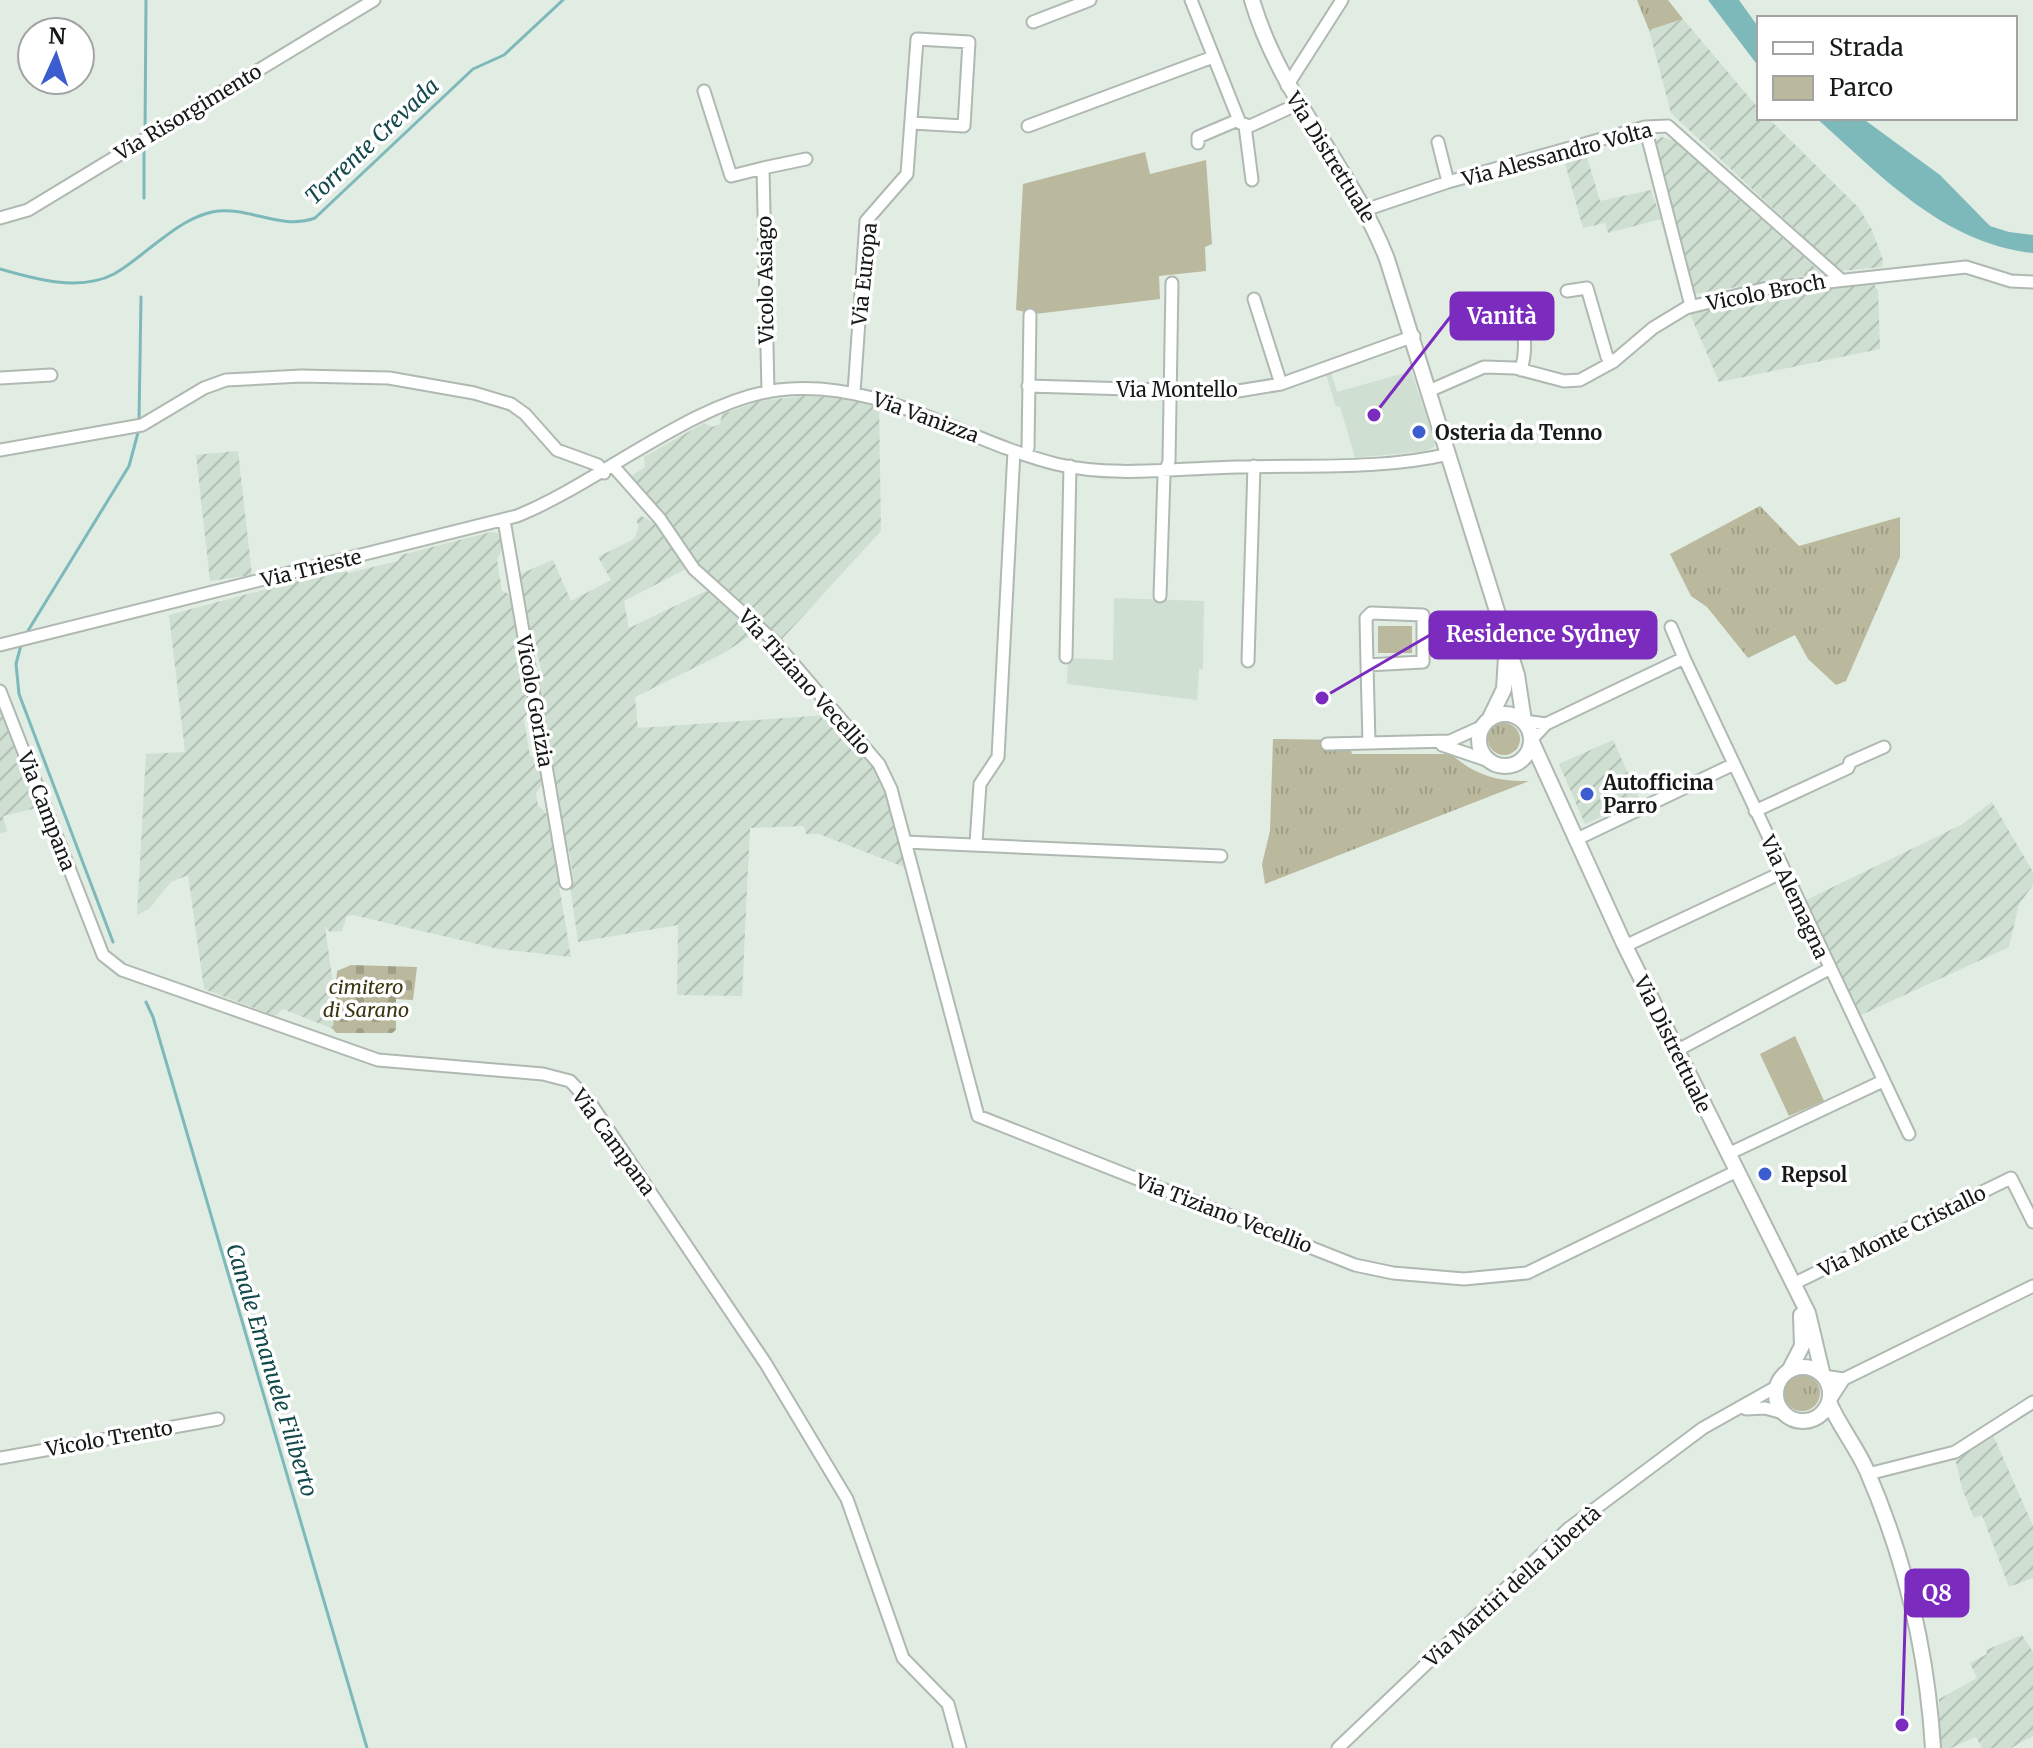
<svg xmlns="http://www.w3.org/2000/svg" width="2033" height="1748" font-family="Merriweather,serif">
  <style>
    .built { fill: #cfe0d2 }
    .industrial { fill: url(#industrial-furrows) }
    .grass { fill: url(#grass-tufts) }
    .cemetery { fill: url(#cemetery-stones) }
    .green { fill: #bab89d }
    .water { fill: #7db9ba }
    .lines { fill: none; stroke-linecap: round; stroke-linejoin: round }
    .stream { stroke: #7db9ba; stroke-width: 3 }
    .minor-casing { stroke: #afb9b1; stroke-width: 15 }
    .major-casing { stroke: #afb9b1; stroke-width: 18 }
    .minor { stroke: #fff; stroke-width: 11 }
    .major { stroke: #fff; stroke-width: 14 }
    .poi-dot { fill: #3c5dcf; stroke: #fff; stroke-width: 3 }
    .labels { text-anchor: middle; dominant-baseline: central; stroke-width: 7; stroke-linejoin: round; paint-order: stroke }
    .street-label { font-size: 20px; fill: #161a17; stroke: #fff }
    .poi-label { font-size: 20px; font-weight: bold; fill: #161a17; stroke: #fff; text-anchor: start }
    .park-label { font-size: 20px; font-style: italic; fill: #393510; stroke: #fff }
    .water-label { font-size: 22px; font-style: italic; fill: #13494b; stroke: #fff }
    .leader { fill: none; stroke: #7b2cbf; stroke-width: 3 }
    .callout-dot { fill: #7b2cbf; stroke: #fff; stroke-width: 3 }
    .callout { fill: #7b2cbf; stroke: #7b2cbf; stroke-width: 3 }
    .callout-label { font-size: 22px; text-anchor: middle; font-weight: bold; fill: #fff }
  </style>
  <defs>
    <pattern id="industrial-furrows" width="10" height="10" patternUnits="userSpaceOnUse" patternTransform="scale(2)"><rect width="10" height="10" fill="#cfe0d2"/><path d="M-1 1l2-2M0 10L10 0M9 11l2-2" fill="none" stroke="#b1c0b4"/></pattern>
    <pattern id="grass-tufts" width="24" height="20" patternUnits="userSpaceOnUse" patternTransform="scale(2)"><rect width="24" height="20" fill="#bab89d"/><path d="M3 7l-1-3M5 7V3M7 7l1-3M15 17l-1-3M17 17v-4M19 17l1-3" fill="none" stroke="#9f9e86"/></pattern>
    <pattern id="cemetery-stones" width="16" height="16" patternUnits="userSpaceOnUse" patternTransform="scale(2)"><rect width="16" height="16" fill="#bab89d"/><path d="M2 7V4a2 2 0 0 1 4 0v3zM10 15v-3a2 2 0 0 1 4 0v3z" fill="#9f9e86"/></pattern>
  </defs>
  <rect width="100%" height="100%" fill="#e1ece3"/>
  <path class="built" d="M 1330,369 L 1337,392 L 1411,371 L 1435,441 L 1434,447 L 1426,451 L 1355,458 L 1340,406 L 1336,407 L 1325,371 Z
    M 1114,598 L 1204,601 L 1203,669 L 1199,669 L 1197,700 L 1067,684 L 1068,658 L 1113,660 Z"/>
  <path class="industrial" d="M 1683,19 L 1759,109 L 1759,118 L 1768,118 L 1859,208 L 1872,230 L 1883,260 L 1882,267 L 1840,271 L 1671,113 L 1649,30 Z
    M 1662,137 L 1681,143 L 1702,160 L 1821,273 L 1694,294 L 1691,291 L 1653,142 Z
    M 1585,150 L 1600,201 L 1651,190 L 1661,219 L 1608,233 L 1605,223 L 1583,228 L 1563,156 Z
    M 1872,280 L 1878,291 L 1880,349 L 1719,382 L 1688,309 L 1743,295 Z
    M 803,396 L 844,398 L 879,405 L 881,531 L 782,639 L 705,572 L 631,476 L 645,467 L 644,457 L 704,423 L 712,427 L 720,424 L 722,414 L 760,401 Z
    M 238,451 L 252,575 L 210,581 L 196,455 Z
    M 641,516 L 658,525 L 686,569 L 624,601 L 629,628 L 708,590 L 756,632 L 722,654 L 635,697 L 638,728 L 828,715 L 876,767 L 885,788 L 904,867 L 819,834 L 806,834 L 804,826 L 750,828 L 742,996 L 677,995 L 678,925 L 578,942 L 570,885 L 574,882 L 569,850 L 564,851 L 549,733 L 545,733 L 537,686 L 543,676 L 536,649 L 532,651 L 518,575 L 553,560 L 571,601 L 611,580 L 598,557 L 634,539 L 639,526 L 636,520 Z
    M 491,532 L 497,533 L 502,539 L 503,548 L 497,560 L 502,591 L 511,595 L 530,709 L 524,718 L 526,732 L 530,755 L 538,760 L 543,784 L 536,793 L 538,806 L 547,814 L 571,957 L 499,949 L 353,915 L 347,916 L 342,931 L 330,932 L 325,927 L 334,990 L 333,1029 L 283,1009 L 275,1016 L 204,989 L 188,875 L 171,882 L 149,909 L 137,915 L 146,754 L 185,752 L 169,615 L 342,569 L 348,573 L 398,561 L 401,555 Z
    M 0,711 L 37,808 L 3,816 L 7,831 L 0,834 Z
    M 1613,740 L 1640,800 L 1585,824 L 1559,764 Z
    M 1992,802 L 2033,872 L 2033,885 L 2019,904 L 2009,947 L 1859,1016 L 1804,901 L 1961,825 Z
    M 1993,1435 L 2033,1526 L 2033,1578 L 2009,1587 L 1982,1515 L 1974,1518 L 1962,1488 L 1955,1458 Z
    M 2022,1635 L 2033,1652 L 2033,1736 L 2011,1748 L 1982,1748 L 1976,1737 L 1951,1748 L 1940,1748 L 1939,1699 L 1977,1678 L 1970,1663 L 1987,1654 L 1986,1650 Z"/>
  <path class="grass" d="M 1637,0 L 1668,0 L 1683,19 L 1649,30 Z
    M 1760,506 L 1799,546 L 1900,517 L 1900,557 L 1846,681 L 1836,685 L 1808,659 L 1795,635 L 1748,658 L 1707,607 L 1691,596 L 1670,554 Z
    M1488 739a16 16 0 1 1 32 0a16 16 0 1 1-32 0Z
    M 1273,739 L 1348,740 L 1352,754 L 1451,754 C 1474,775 1498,782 1529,781 L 1265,884 L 1262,864 L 1270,831 Z
    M1784 1393a18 18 0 1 1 36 0a18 18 0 1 1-36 0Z"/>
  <path class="cemetery" d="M 351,965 L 417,967 L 413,1000 L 396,999 L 396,1030 L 392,1033 L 336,1033 L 333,1029 L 337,971 Z"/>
  <path class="green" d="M 1145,152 L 1150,174 L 1206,160 L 1212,244 L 1205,247 L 1206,271 L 1159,276 L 1160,299 L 1035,314 L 1016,310 L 1023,184 Z
    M 1378,626 L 1412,626 L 1412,653 L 1378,653 Z
    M 1795,1036 L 1824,1101 L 1789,1116 L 1760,1054 Z"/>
  <path class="water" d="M 1708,0 L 1739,0 L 1759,28 L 1759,67 Z
    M 1816,118 L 1862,118 L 1940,175 L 1990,226 L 2009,232 L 2033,235 L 2033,253 C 1942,243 1881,175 1816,118 Z"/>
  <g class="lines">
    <path class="stream" d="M 145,136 L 146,0
      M 144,198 L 144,144
      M 0,269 C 34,279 80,292 114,274 C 130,265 144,252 159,241 C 176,228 191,217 212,212 C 248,205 280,231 315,218 L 473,69 L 504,55 L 563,0
      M 139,421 L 141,297
      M 26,634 L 129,466 L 139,429
      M 21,645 L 16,664 L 19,694 L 113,942
      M 146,1002 L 153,1017 L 367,1748"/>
    <defs>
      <path id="minor" d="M 1191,0 L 1240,123 L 1250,126 L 1298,104
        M 1033,22 L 1090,0
        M 1287,86 L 1342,0
        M 704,91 L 731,176 L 763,168
        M 1028,126 L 1213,57
        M 1245,126 L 1252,180
        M 1645,127 L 1691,306
        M 1438,142 L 1448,182
        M 1198,143 L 1198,137 L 1238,120
        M 1365,210 L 1448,182 L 1645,127 L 1668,126 L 1839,278
        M 0,218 L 28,210 L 374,0
        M 1567,291 L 1587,288 L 1607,357 L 1613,362
        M 1254,299 L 1281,384
        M 1496,317 L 1517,310 C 1525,329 1527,350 1521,370
        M 0,378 L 51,375
        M 1028,386 L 1232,392 L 1281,384 L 1414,336
        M 1431,390 L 1484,367 L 1515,368 L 1564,381 L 1580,380 L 1613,362 L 1653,328 L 1686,308 L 1763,289 L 1966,267 L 2011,281 L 2033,282
        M 768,392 L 763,168 L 806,159
        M 854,392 L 866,221 L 907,174 L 917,39 L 969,42 L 964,126 L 912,123
        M 1028,448 L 1030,315
        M 0,450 L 142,425 L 204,388 L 226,380 L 301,376 L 389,378 L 474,393 L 511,404 L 525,414 L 557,450 L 598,465 L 604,473
        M 614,467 L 660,519 L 694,569 L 774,641 L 879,764 L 891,789 L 978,1116 L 1355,1265 L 1393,1273 L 1464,1279 L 1527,1273 L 1737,1171
        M 504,520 L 566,883
        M 1160,596 L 1164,475 L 1169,461 L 1172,283
        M 1371,613 L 1423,615 L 1423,662 L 1367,665 L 1366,618 Z
        M 0,645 L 517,516 C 599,483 693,401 778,390 C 880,378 961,440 1056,464 C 1114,478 1179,468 1238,467 C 1307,465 1382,470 1449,454
        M 1066,657 L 1070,466
        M 1684,658 L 1909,1134
        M 1248,661 L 1254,466
        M 1367,665 L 1369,743 L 1450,741 L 1481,727
        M 0,691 L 103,955 L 122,970 L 378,1060 L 543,1074 L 570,1081 L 589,1101 L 766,1364 L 847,1499 L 903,1658 L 948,1704 L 960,1748
        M 1524,721 L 1546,724 L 1531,740
        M 1546,724 L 1684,658 L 1671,627
        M 1327,744 L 1369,743
        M 1442,745 L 1489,761
        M 1755,811 L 1848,768 L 1850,762 L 1884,747
        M 1575,840 L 1732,765
        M 905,842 L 1221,856
        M 976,843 L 980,784 L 998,757 L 1014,451
        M 1625,946 L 1783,872
        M 1676,1051 L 1829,969
        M 1728,1154 L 1883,1081
        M 1793,1284 L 2011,1178 L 2033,1222
        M 1823,1376 L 1844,1379 L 1829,1402
        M 1844,1379 L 2033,1286
        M 1746,1409 L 1765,1408 L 1783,1413
        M 0,1458 L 218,1419
        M 1868,1474 L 1955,1452 L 2033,1402
        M 1338,1748 L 1568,1529 L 1703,1428 L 1776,1387"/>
      <path id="major" d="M 1252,0 C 1280,96 1351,167 1387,259 L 1517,675 L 1524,721
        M1479 740a26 26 0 1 1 52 0a26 26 0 1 1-52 0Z
        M 1490,718 L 1504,689 L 1506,657
        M 1531,740 L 1625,946 L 1808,1313 L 1823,1376
        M1776 1394a27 27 0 1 1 54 0a27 27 0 1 1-54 0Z
        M 1789,1371 L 1802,1346 L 1801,1315
        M 1829,1402 C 1839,1426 1856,1446 1867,1471 C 1906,1561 1927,1650 1933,1748"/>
    </defs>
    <use href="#minor" class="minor-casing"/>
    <use href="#major" class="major-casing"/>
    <use href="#minor" class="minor"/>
    <use href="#major" class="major"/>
  </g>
  <g class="poi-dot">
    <circle cx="1419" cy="432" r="8"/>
    <circle cx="1587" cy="794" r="8"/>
    <circle cx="1765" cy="1174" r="8"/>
  </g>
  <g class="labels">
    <g class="street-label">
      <text transform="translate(188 112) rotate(-31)">Via Risorgimento</text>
      <text transform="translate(1557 154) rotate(-15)">Via Alessandro Volta</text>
      <text transform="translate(1331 157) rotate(58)">Via Distrettuale</text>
      <text transform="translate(864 274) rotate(-84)">Via Europa</text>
      <text transform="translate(765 280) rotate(-91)">Vicolo Asiago</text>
      <text transform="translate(1766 292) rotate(-11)">Vicolo Broch</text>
      <text x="1177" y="389">Via Montello</text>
      <text transform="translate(926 417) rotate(20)">Via Vanizza</text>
      <text transform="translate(311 568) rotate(-14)">Via Trieste</text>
      <text transform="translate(805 682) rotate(48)">Via Tiziano Vecellio</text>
      <text transform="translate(535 701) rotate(80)">Vicolo Gorizia</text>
      <text transform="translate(47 811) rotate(69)">Via Campana</text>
      <text transform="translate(1795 897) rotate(65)">Via Alemagna</text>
      <text transform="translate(1673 1044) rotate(64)">Via Distrettuale</text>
      <text transform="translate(614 1142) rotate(54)">Via Campana</text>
      <text transform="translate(1224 1213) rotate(21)">Via Tiziano Vecellio</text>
      <text transform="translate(1902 1231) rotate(-26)">Via Monte Cristallo</text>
      <text transform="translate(109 1438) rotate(-10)">Vicolo Trento</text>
      <text transform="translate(1512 1586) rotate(-42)">Via Martiri della Libertà</text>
    </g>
    <g class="poi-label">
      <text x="1435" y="432">Osteria da Tenno</text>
      <text x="1603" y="782">Autofficina<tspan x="1603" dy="23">Parro</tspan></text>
      <text x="1781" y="1174">Repsol</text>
    </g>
    <g class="park-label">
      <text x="366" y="986">cimitero<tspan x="366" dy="23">di Sarano</tspan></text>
    </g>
    <g class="water-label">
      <text transform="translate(372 141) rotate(-43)">Torrente Crevada</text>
      <text transform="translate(272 1370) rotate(73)">Canale Emanuele Filiberto</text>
    </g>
  </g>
  <path class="leader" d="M1374 415L1451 316M1322 698L1430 635M1902 1725L1906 1593"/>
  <g class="callout-dot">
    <circle cx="1374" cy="415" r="8"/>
    <circle cx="1322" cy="698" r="8"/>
    <circle cx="1902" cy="1725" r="8"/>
  </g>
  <g class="callout">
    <rect x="1451" y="293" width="102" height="46" rx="8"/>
    <rect x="1430" y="612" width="226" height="46" rx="8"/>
    <rect x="1906" y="1570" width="62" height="46" rx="8"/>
  </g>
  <g class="callout-label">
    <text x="1502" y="324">Vanità</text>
    <text x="1543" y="642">Residence Sydney</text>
    <text x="1937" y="1601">Q8</text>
  </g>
  <rect x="1757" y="16" width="260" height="104" fill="#ffffff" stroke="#a2a3a2" stroke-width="2"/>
  <rect x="1773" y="42" width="40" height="12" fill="#ffffff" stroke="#a2a3a2" stroke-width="2"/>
  <text x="1829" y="56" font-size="24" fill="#161a17">Strada</text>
  <rect x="1773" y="76" width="40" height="24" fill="#bab89d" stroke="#a2a3a2" stroke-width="2"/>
  <text x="1829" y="96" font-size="24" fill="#161a17">Parco</text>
  <g transform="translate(56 56) rotate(3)"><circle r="38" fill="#ffffff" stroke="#a2a3a2" stroke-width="2"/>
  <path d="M0-6L14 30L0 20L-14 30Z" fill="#3c5dcf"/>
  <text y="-12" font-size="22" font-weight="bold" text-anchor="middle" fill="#161a17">N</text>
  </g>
</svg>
